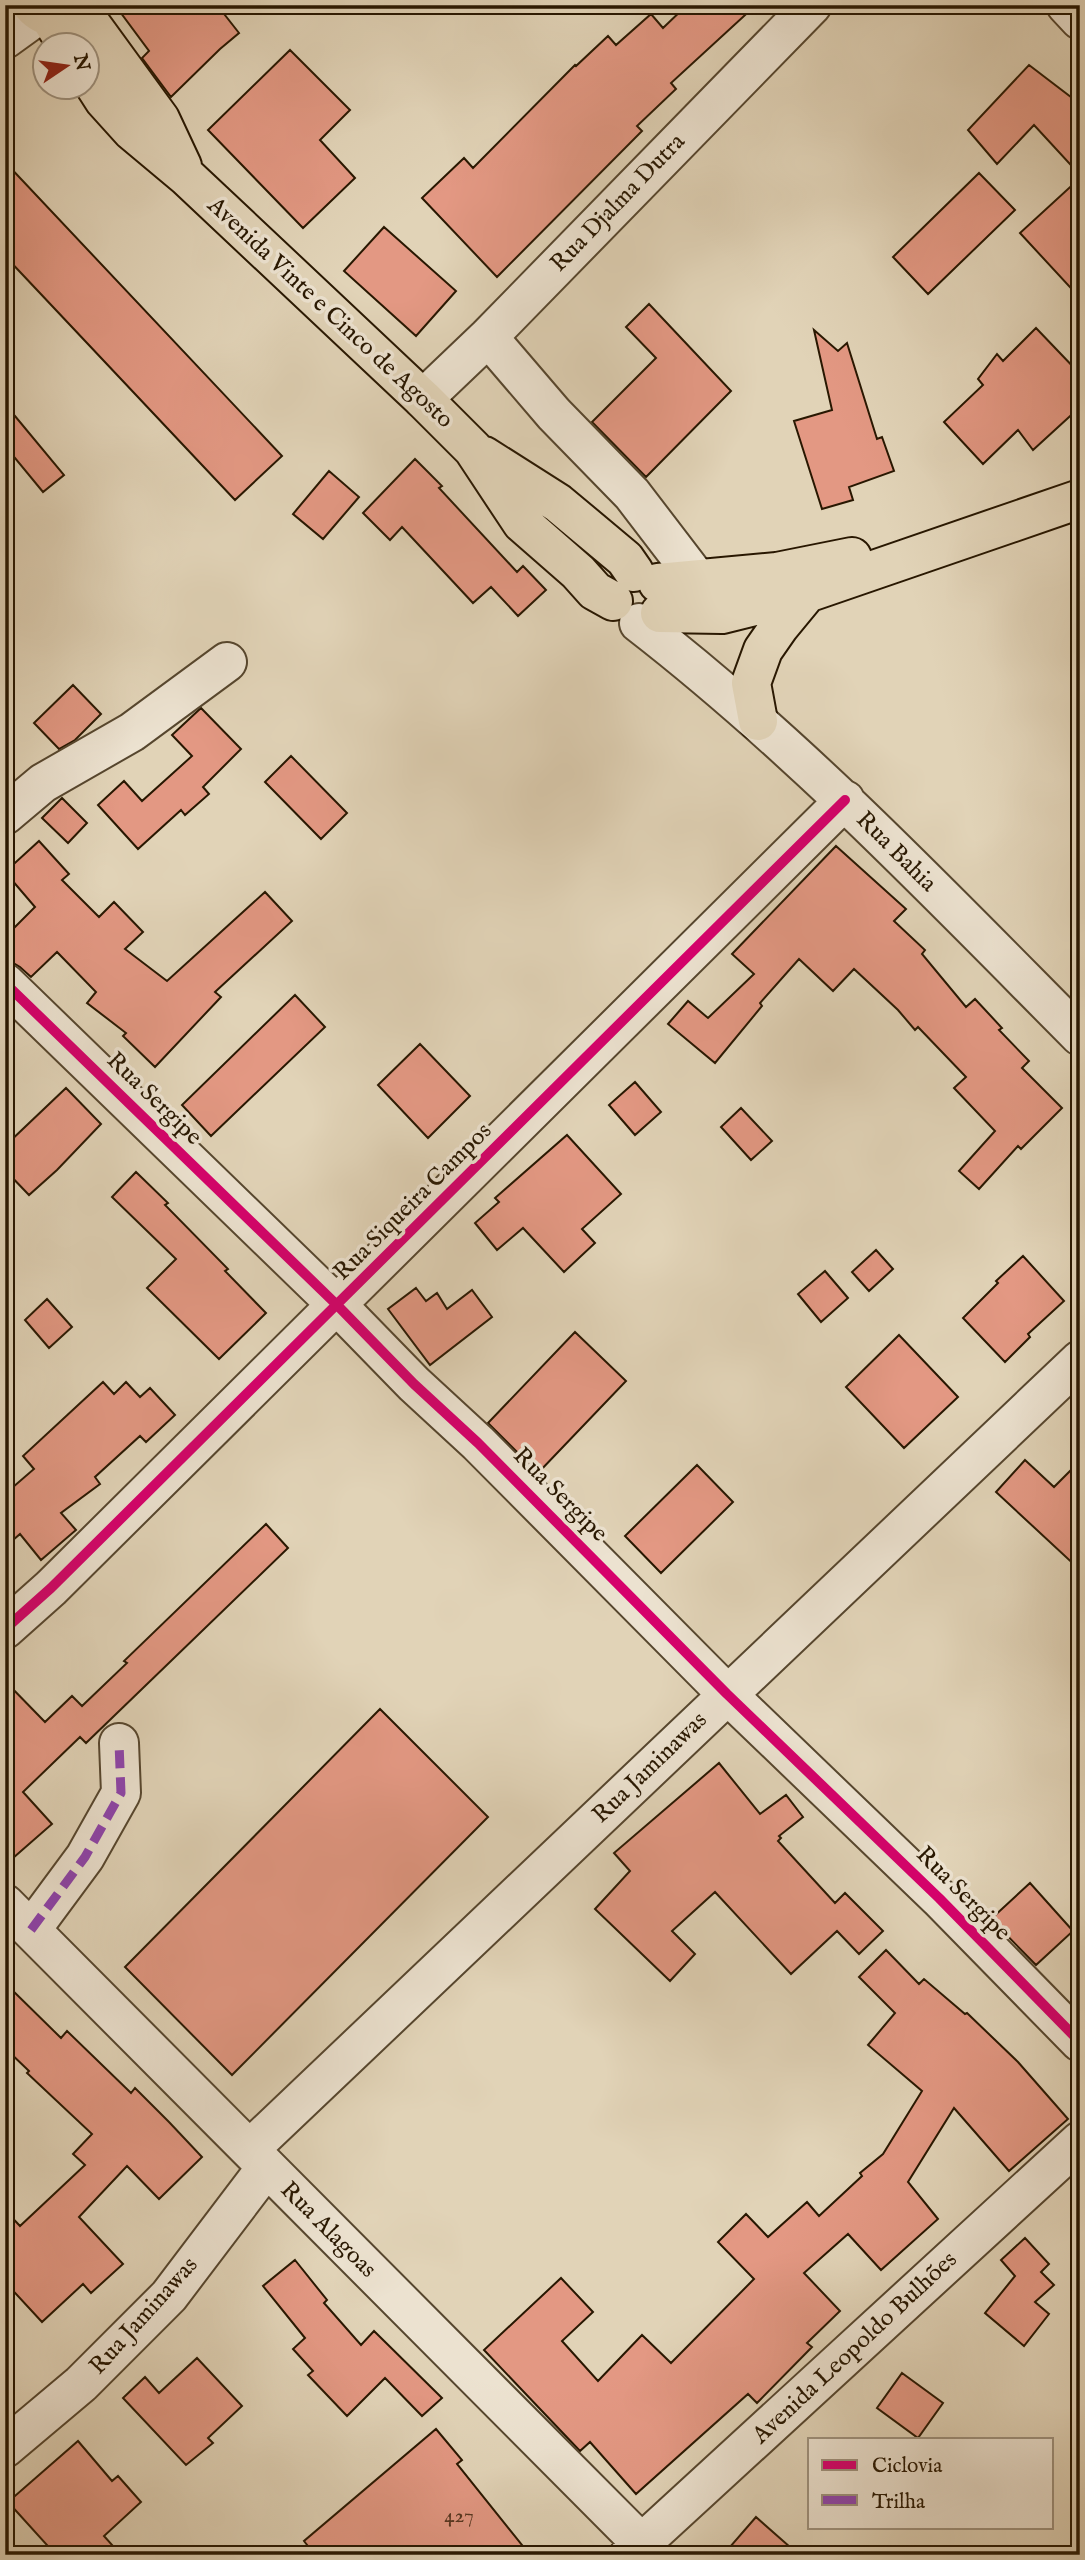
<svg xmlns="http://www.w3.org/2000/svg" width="1085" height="2560" font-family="'IM FELL English',serif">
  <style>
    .building { fill: #e39883; stroke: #281701; stroke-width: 2 }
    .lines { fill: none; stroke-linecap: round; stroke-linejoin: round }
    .minor-casing { stroke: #56462e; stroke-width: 42 }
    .major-casing { stroke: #281701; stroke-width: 42 }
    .minor { stroke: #ece2d0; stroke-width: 38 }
    .major { stroke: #e1d3b7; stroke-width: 38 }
    .quiet { stroke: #8e44ad; stroke-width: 9; stroke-dasharray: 18 9; stroke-linecap: butt }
    .cycleway-casing { stroke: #ece2d0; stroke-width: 15 }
    .cycleway { stroke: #d6006c; stroke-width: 10 }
    .labels { text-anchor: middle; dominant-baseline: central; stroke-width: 7; stroke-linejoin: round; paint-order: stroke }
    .number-label { font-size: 21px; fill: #573722 }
    .street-label { font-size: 24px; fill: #281701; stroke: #ece2d0 }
  </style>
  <rect width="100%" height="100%" fill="#e1d3b7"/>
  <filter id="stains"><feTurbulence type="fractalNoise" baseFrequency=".00286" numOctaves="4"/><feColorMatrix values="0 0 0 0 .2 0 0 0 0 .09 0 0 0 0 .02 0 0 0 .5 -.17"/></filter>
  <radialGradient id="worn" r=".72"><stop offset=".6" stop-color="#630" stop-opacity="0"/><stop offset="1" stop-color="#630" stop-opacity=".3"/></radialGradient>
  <path class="building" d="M 115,5 L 217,5 L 239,33 L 220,49 L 171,97 L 142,58 L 149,51 Z
    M 687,5 L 756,5 L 671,83 L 676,89 L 637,126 L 642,131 L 497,277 L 422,198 L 464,158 L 473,168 L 575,65 L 576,66 L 608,36 L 616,45 L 651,14 L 663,28 Z
    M 290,50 L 350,110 L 320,140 L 355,178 L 303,228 L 208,130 Z
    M 1029,65 L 1080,104 L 1080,175 L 1034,125 L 997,164 L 968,130 Z
    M 5,162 L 282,456 L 235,500 L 5,256 Z
    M 979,173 L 1015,210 L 928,294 L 893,257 Z
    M 1080,178 L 1080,298 L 1020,233 Z
    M 384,227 L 456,291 L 416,336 L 344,271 Z
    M 649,304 L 731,391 L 646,477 L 592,422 L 656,358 L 626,327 Z
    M 1036,328 L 1080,374 L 1080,407 L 1033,450 L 1018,430 L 983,464 L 944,422 L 983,385 L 978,379 L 997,354 L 1003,361 Z
    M 814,330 L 838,351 L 847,343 L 877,439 L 882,437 L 894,471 L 849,487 L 853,500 L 822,509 L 794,421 L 832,410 Z
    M 5,404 L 64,475 L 43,492 L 5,446 Z
    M 415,459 L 442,486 L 439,488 L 517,572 L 523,566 L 546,590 L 518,616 L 491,587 L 473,603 L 402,527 L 390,540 L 363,513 Z
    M 329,471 L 359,497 L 323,539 L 293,514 Z
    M 73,685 L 101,714 L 75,740 L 59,749 L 34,723 Z
    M 201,708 L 241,749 L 203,787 L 209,794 L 185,815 L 181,810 L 138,849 L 98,805 L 124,781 L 142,801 L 192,756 L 172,735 Z
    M 291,756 L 347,813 L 321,839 L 265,782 Z
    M 62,798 L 87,823 L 68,843 L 42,818 Z
    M 39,841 L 69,874 L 62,880 L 99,917 L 114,902 L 143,932 L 125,949 L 167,981 L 265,892 L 292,921 L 215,992 L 221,997 L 155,1067 L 123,1036 L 126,1033 L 87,1003 L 96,992 L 57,952 L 31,977 L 20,967 L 5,958 L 5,937 L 35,907 L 5,872 Z
    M 836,846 L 906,909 L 894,921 L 925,950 L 922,954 L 966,1007 L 975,999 L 1002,1028 L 999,1030 L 1029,1061 L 1022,1068 L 1062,1108 L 1021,1149 L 1018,1146 L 979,1189 L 959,1171 L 995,1131 L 954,1088 L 966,1077 L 918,1027 L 915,1030 L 898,1010 L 854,969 L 833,991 L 799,959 L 760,1003 L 762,1006 L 715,1063 L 668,1024 L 688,1001 L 708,1018 L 754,974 L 732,954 Z
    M 295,995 L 325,1027 L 211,1136 L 182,1105 Z
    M 420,1044 L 470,1096 L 428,1138 L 378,1085 Z
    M 635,1082 L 661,1112 L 635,1135 L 609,1105 Z
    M 66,1088 L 101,1124 L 57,1170 L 29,1195 L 5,1170 L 5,1146 Z
    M 741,1108 L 772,1141 L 751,1160 L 721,1127 Z
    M 567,1135 L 621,1194 L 582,1229 L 595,1243 L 564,1272 L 523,1228 L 497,1250 L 475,1223 L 499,1202 L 495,1198 Z
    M 136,1172 L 168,1203 L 165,1205 L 228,1269 L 225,1271 L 266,1313 L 219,1359 L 147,1288 L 176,1259 L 112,1197 Z
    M 876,1250 L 893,1269 L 869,1291 L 852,1272 Z
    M 1023,1256 L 1064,1301 L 1028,1334 L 1030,1337 L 1005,1362 L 963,1318 L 998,1283 L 996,1281 Z
    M 825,1271 L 848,1298 L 821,1322 L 798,1294 Z
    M 416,1288 L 426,1301 L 437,1293 L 447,1309 L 472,1290 L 492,1317 L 430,1365 L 388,1309 Z
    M 47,1299 L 72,1327 L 49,1348 L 25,1320 Z
    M 575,1332 L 626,1381 L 538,1473 L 488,1423 Z
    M 899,1335 L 958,1397 L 904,1448 L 846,1387 Z
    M 103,1382 L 114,1394 L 126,1382 L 140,1397 L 150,1388 L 175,1415 L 146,1442 L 140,1436 L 95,1477 L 100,1484 L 61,1513 L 76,1530 L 41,1560 L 20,1534 L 5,1547 L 5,1494 L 34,1469 L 23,1456 Z
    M 1025,1460 L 1054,1487 L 1080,1461 L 1080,1570 L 996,1492 Z
    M 697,1465 L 733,1502 L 661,1573 L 625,1536 Z
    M 266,1524 L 288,1548 L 86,1743 L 80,1737 L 23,1792 L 52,1824 L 5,1865 L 5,1681 L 45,1722 L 72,1696 L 82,1706 L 127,1663 L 124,1661 Z
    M 380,1709 L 488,1817 L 232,2075 L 125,1967 Z
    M 719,1763 L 760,1814 L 786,1795 L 803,1817 L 779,1836 L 781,1838 L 778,1841 L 835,1903 L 845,1893 L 883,1931 L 859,1954 L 837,1931 L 791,1974 L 715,1892 L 672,1931 L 695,1954 L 670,1981 L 595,1909 L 630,1871 L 614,1853 Z
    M 1030,1883 L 1073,1931 L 1036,1965 L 991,1919 Z
    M 886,1950 L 919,1984 L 924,1979 L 965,2014 L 967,2013 L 1018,2062 L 1068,2119 L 1009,2171 L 954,2108 L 908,2182 L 938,2219 L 881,2270 L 848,2234 L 804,2273 L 840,2311 L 807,2343 L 812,2347 L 757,2403 L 748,2394 L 636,2494 L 590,2442 L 580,2451 L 484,2350 L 561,2278 L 593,2312 L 562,2341 L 598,2381 L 642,2335 L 671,2363 L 754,2279 L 718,2242 L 746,2214 L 768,2237 L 807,2202 L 819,2216 L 862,2176 L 860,2173 L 883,2154 L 922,2091 L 868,2045 L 895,2013 L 859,1977 Z
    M 5,1983 L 61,2038 L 67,2031 L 131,2093 L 135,2088 L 169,2122 L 202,2157 L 159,2199 L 127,2166 L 79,2217 L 123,2264 L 91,2293 L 83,2284 L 42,2322 L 5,2282 L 5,2210 L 20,2226 L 85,2165 L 73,2154 L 92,2134 L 27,2073 L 29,2071 L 5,2048 Z
    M 1025,2238 L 1049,2264 L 1041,2272 L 1054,2285 L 1035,2302 L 1049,2314 L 1024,2346 L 985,2313 L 1015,2276 L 1001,2260 Z
    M 295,2260 L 327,2300 L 324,2303 L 361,2345 L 374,2331 L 442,2398 L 422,2416 L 385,2378 L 347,2416 L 308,2375 L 313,2371 L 293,2349 L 305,2338 L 263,2286 Z
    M 197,2358 L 242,2406 L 208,2438 L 213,2443 L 186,2465 L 123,2398 L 145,2377 L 159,2393 Z
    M 902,2373 L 943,2403 L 918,2438 L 877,2408 Z
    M 436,2429 L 462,2460 L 457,2464 L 530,2555 L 315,2555 L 304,2541 Z
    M 78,2441 L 112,2481 L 118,2476 L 141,2502 L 104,2536 L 121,2555 L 56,2555 L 8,2502 Z
    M 756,2517 L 799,2555 L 723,2555 Z"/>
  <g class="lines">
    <defs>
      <path id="minor" d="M 1066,5 L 1080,20
        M 5,39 L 41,13
        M 488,337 L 554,414 L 632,494 L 697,579
        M 423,399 L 488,337 L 812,5
        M 639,623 C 799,747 938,893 1080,1036
        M 5,815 L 43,783 L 132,732 L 227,662
        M 5,983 L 338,1306 L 414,1384 L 478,1443 L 727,1694 L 939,1898 L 1080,2042
        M 5,1629 L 51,1588 L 845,800
        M 5,1904 L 653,2555
        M 31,1930 L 85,1857 L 121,1793 L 119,1743
        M 251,2148 L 1080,1360
        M 5,2448 L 81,2384 L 169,2296 L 266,2168
        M 629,2555 L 1080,2141"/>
      <path id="major" d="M 32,5 C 45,20 62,19 75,5
        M 77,5 L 160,119 L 182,166
        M 49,16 L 68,46
        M 88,75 L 104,100 L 132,131 L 187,177 L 423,399 L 473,449 L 522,523 L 578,572 L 595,591 L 613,601
        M 484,456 L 558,503 L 625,559 L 634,572
        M 658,583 L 777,572 L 852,557
        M 660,613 L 722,614 L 807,593 L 1080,499
        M 758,721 L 751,683 L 763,650 L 779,627 L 807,593"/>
    </defs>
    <use href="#minor" class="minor-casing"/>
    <use href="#major" class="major-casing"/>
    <use href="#minor" class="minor"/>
    <use href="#major" class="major"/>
    <path class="quiet" d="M 31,1930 L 85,1857 L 121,1793 L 119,1743"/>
    <defs>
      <path id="cycleway" d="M 5,983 L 338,1306 L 414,1384 L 478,1443 L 727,1694 L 939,1898 L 1080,2042
        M 5,1629 L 51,1588 L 845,800"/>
    </defs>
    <use href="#cycleway" class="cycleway-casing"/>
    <use href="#cycleway" class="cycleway"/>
  </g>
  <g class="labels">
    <g class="number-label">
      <text x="459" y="2516">427</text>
    </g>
    <g class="street-label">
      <text transform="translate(618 203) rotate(-46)">Rua Djalma Dutra</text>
      <text transform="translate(330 313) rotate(43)">Avenida Vinte e Cinco de Agosto</text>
      <text transform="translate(896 852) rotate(45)">Rua Bahia</text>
      <text transform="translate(154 1099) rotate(44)">Rua Sergipe</text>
      <text transform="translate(413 1202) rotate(-45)">Rua Siqueira Campos</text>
      <text transform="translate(560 1495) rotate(45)">Rua Sergipe</text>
      <text transform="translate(650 1768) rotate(-44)">Rua Jaminawas</text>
      <text transform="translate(963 1894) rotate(45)">Rua Sergipe</text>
      <text transform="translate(328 2230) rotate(45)">Rua Alagoas</text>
      <text transform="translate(144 2316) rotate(-48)">Rua Jaminawas</text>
      <text transform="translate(855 2348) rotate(-43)">Avenida Leopoldo Bulhões</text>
    </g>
  </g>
  <rect width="1085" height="2560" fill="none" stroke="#e1d3b7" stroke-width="28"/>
  <rect x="7" y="7" width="1071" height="2546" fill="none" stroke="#281701" stroke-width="3.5"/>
  <rect x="14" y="14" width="1057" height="2532" fill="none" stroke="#281701" stroke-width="2"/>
  <rect x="808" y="2438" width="245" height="91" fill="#ece2d0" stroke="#9e917d" stroke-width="2"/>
  <rect x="822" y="2460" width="35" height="10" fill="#d6006c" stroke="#9e917d" stroke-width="2"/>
  <text x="872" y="2472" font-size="21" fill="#281701">Ciclovia</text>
  <rect x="822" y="2495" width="35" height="10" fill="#8e44ad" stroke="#9e917d" stroke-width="2"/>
  <text x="872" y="2508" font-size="21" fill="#281701">Trilha</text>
  <g transform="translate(66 66) rotate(77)"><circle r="33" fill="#ece2d0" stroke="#9e917d" stroke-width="2"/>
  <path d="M0-5L12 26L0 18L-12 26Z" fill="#8f2418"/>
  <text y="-10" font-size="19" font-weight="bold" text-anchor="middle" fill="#281701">N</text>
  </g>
  <rect width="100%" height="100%" filter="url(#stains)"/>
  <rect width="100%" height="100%" fill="url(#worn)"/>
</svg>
